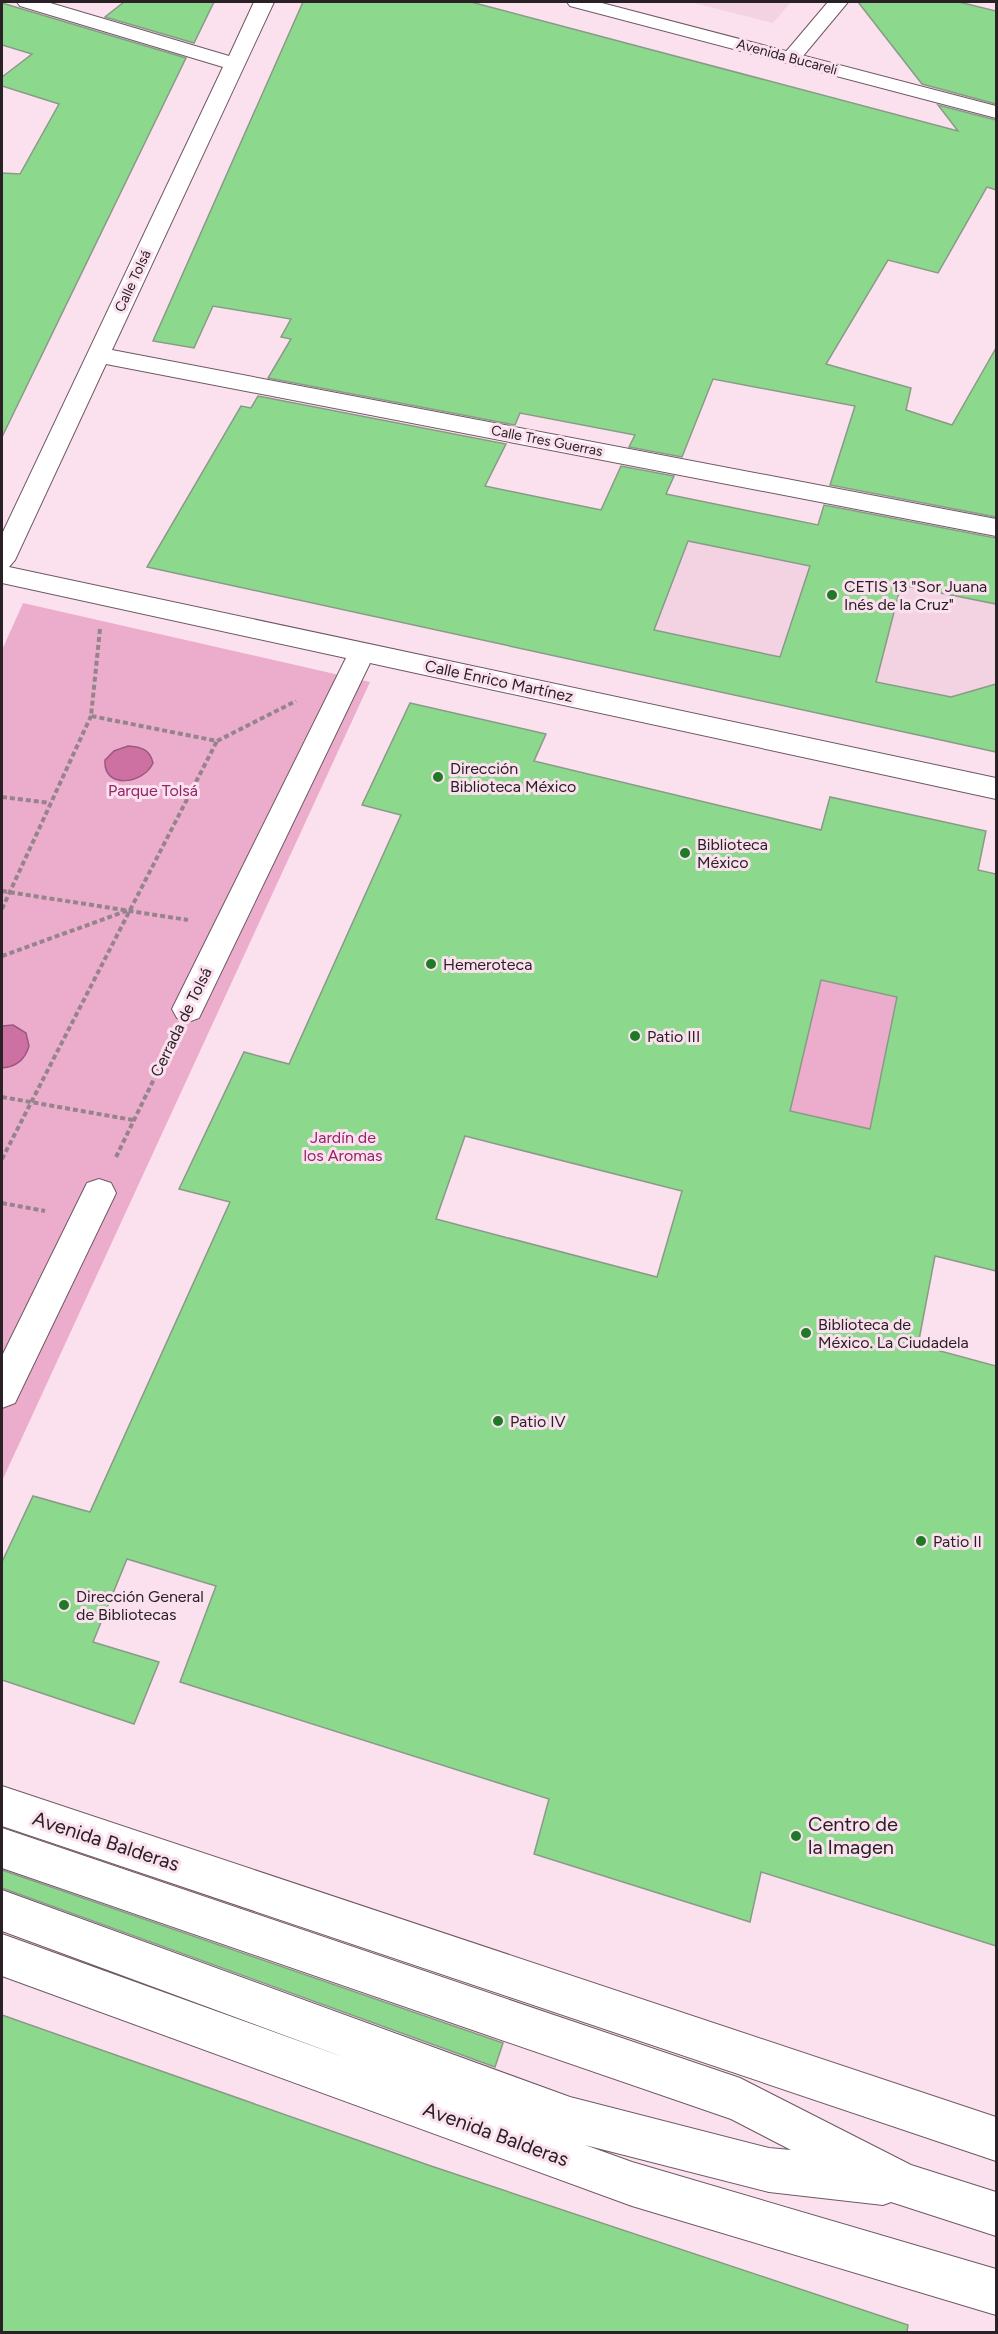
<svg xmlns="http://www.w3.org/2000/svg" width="998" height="2334" font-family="Figtree,sans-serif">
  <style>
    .built { fill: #f3d2e2 }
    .green { fill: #ecadcd }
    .water { fill: #cd71a3; stroke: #9c597e; stroke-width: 1.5 }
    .building { fill: #8cd88c; stroke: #899a88; stroke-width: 1.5; fill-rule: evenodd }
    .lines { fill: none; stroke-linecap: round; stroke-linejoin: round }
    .minor-casing { stroke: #6e5863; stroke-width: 2 }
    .major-casing { stroke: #6e5863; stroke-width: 2 }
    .path { stroke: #96848d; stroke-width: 4; stroke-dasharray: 5 3; stroke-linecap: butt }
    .minor { fill: #fff; fill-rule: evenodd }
    .major { fill: #fff; fill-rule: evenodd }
    .poi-dot { fill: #207927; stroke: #fbe1ee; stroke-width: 2 }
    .labels { text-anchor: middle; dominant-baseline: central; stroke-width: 6; stroke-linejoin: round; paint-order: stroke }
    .far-street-label { font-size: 14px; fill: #2a2126; stroke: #fbe1ee }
    .poi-label { font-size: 16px; fill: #2a2126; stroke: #fbe1ee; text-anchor: start }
    .street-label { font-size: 16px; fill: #2a2126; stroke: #fbe1ee }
    .park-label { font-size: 16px; fill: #922468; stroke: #fbe1ee }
    .near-poi-label { font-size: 20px; fill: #2a2126; stroke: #fbe1ee; text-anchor: start }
    .near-street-label { font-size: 20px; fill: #2a2126; stroke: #fbe1ee }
  </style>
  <rect width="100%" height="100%" fill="#fbe1ee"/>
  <path class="built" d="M 690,2 L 791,2 L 773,23 Z
    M 703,502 L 996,561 L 996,752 L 636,674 Z"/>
  <path class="green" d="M 23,603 L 370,682 L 2,1481 L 2,650 Z
    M 821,980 L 897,997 L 870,1129 L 790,1111 Z"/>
  <path class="water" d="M 128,746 C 141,747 150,749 153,763 C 144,784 103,790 105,760 L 114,751 Z
    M 13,1025 L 26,1033 L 29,1046 C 25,1060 15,1067 2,1068 L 2,1026 Z"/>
  <path class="building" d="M 124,2 L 214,2 L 194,43 L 105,17 Z
    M 303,2 L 471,2 L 958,131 L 938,105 L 996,120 L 996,190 L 987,187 L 938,273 L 888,260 L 826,364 L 911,388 L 906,410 L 952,425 L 996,348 L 996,517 L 830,485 L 855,406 L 713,379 L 682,457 L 629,447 L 635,435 L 520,413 L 515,425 L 268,378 L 291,339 L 281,337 L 291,319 L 213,306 L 194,348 L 153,341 Z
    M 858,2 L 959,2 L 996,11 L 996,104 L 922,84 Z
    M 2,3 L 186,58 L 2,437 L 2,173 L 20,174 L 59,104 L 2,86 L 2,77 L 32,54 L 2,45 Z
    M 258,396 L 506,444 L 485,486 L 601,510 L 621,466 L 674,476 L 666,494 L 818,525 L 824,505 L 996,538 L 996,604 L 901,585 L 876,682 L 951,697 L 996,684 L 996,752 L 147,567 L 241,406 L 251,408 ZM 688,541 L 810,566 L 780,657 L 654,630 Z
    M 410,703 L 546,734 L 534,761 L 821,830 L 830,797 L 986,831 L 978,870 L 996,874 L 996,1271 L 935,1256 L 918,1345 L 996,1366 L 996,1946 L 761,1872 L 750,1922 L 534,1854 L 549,1799 L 180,1682 L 216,1586 L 127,1559 L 93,1642 L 159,1662 L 134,1724 L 2,1680 L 2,1562 L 33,1496 L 90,1512 L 230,1202 L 179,1189 L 244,1052 L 289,1064 L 401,815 L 362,805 ZM 821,980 L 897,997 L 870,1129 L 790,1111 ZM 465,1136 L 682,1191 L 657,1277 L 436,1219 Z
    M 2,1870 L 503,2043 L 495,2067 L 2,1888 Z
    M 2,2015 L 431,2166 L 908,2325 L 907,2332 L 2,2332 Z"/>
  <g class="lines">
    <defs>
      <path id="minor" d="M 17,2 L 47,2 L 229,56 L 254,2 L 274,2 L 112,350 L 996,519 L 996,536 L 106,364 L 15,560 L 9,567 L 996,778 L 996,799 L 370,663 L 199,1018 L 188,1022 L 177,1018 L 172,1009 L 346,658 L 2,583 L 2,534 L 223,67 L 20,6 Z
        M 828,2 L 848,2 L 798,62 L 784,62 L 781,58 L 784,54 Z
        M 99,1179 L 111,1183 L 116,1193 L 15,1403 L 2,1408 L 2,1356 L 87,1183 Z
        M 2,1828 L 740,2078 L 911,2165 L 996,2192 L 996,2236 L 891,2202 L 883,2205 L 769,2192 L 585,2145 L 632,2162 L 996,2269 L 996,2315 L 632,2206 L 2,1976 L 2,1934 L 346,2058 L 2,1931 L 2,1890 L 570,2097 L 769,2148 L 791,2150 L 731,2119 L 2,1868 Z"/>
      <path id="major" d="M 567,2 L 598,2 L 996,106 L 996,118 L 570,6 Z
        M 2,1786 L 996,2117 L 996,2161 L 2,1826 Z"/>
    </defs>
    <use href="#minor" class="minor-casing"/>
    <use href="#major" class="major-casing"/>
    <path class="path" d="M 100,629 L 91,716 L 217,741 L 296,701
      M 2,797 L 50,803
      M 2,891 L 188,920
      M 2,909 L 91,716
      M 2,956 L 129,910
      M 2,1097 L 133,1120
      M 116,1157 L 172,1042
      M 2,1159 L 217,741
      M 2,1203 L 45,1211"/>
    <use href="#minor" class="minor"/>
    <use href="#major" class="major"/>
  </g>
  <g class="poi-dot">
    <circle cx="832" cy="595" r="6"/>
    <circle cx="438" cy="777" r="6"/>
    <circle cx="685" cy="853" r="6"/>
    <circle cx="431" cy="964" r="6"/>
    <circle cx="635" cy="1036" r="6"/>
    <circle cx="806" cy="1333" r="6"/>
    <circle cx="498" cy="1421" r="6"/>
    <circle cx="921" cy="1541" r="6"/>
    <circle cx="64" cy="1605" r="6"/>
    <circle cx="796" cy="1836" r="6"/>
  </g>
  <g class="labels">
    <g class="far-street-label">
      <text transform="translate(787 57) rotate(15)">Avenida Bucareli</text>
      <text transform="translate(133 281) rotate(-65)">Calle Tolsá</text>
      <text transform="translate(547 441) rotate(11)">Calle Tres Guerras</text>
    </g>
    <g class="poi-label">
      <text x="844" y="586">CETIS 13 "Sor Juana<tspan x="844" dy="18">Inés de la Cruz"</tspan></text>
      <text x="450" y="768">Dirección<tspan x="450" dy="18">Biblioteca México</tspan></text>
      <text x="697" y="844">Biblioteca<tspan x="697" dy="18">México</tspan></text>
      <text x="443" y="964">Hemeroteca</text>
      <text x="647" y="1036">Patio III</text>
      <text x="818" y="1324">Biblioteca de<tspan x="818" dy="18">México. La Ciudadela</tspan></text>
      <text x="510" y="1421">Patio IV</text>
      <text x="933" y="1541">Patio II</text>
      <text x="76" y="1596">Dirección General<tspan x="76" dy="18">de Bibliotecas</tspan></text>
    </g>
    <g class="street-label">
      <text transform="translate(499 681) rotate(12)">Calle Enrico Martínez</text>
      <text transform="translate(181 1022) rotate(-64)">Cerrada de Tolsá</text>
    </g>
    <g class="park-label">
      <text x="153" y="790">Parque Tolsá</text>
      <text x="343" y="1137">Jardín de<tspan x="343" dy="18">los Aromas</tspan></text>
    </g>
    <g class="near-poi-label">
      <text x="808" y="1824">Centro de<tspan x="808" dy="23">la Imagen</tspan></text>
    </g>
    <g class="near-street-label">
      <text transform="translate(106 1841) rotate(18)">Avenida Balderas</text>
      <text transform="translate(496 2134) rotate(20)">Avenida Balderas</text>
    </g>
  </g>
  <rect width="998" height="2334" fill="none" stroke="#2a2126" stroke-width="6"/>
</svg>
